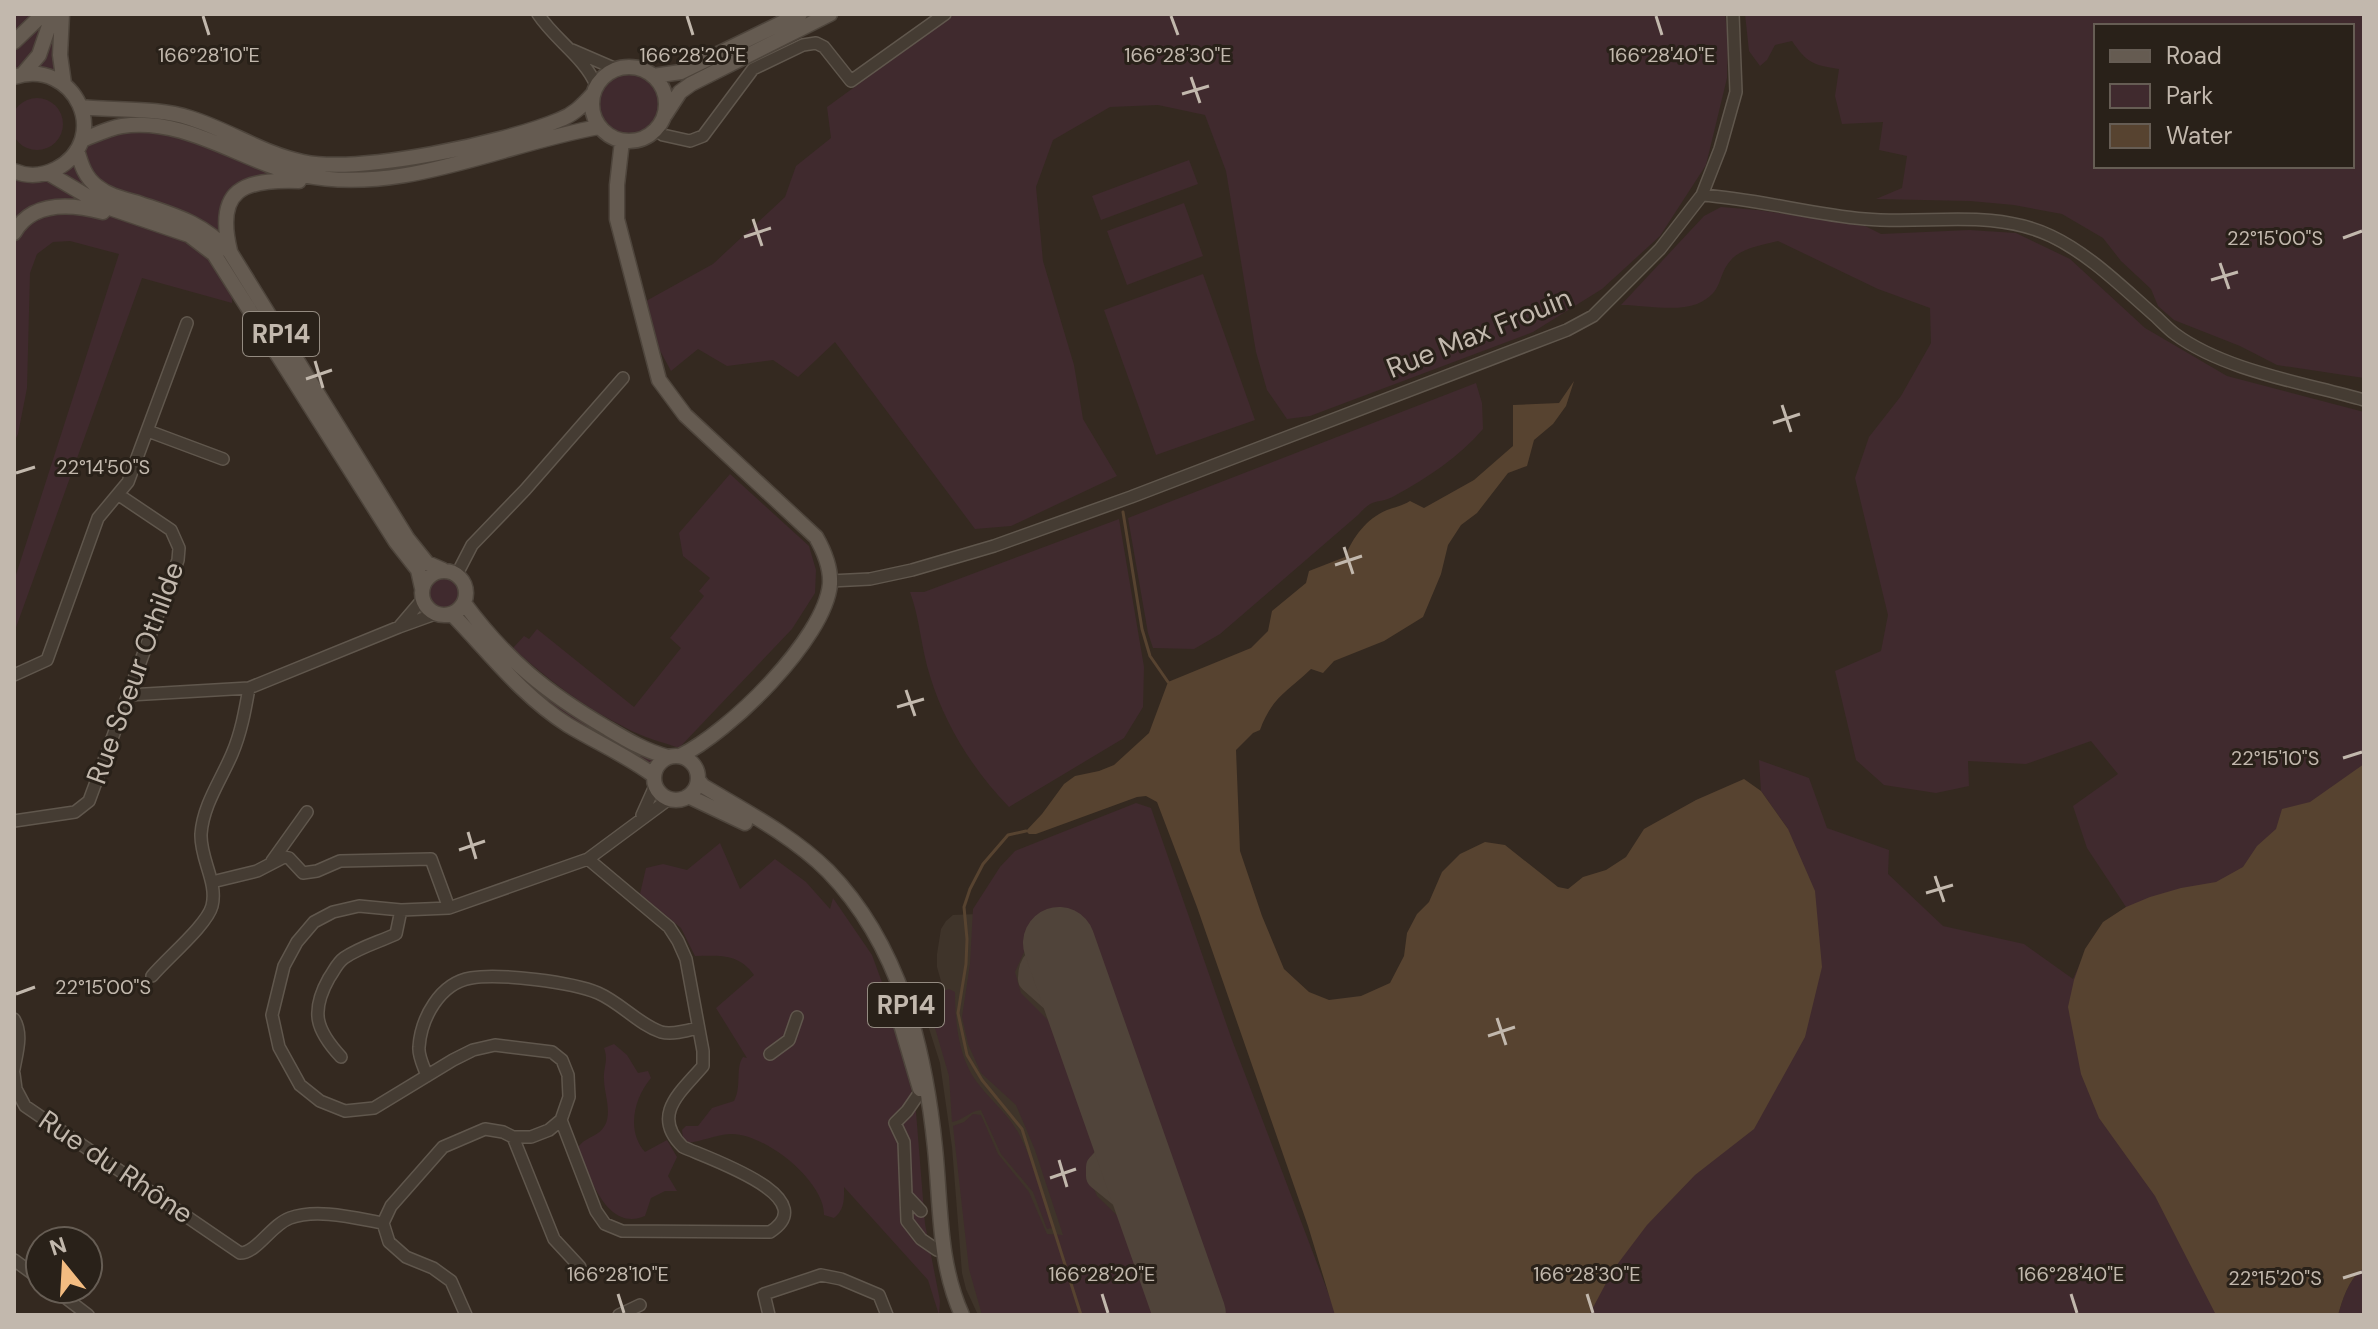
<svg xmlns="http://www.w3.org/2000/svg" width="2378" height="1329" font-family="'DM Sans',sans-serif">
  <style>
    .airport { fill: #3f342a }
    .green { fill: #402a2e; fill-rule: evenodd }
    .water { fill: #574330 }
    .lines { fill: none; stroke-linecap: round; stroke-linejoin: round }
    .stream { stroke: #574330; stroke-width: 3 }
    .taxiway { stroke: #50443a; stroke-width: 28 }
    .runway { stroke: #50443a; stroke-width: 72 }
    .minor-casing { stroke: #60574d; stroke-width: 14 }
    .major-casing { stroke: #4e453c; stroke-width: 17 }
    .minor { stroke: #453c33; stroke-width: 11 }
    .major { stroke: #655b51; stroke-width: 14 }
    .ticks { fill: none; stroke: #c2b8ad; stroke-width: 3 }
    .labels { text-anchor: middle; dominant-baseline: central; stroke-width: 6; stroke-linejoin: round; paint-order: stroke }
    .shield { fill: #292119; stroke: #948b81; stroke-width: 2 }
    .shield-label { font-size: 26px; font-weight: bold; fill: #c2b8ad }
    .street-label { font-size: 28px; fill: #c2b8ad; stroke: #292119 }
    .ticks-label { font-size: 20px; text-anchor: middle; fill: #c2b8ad; stroke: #292119; stroke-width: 6; stroke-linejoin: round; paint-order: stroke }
  </style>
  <rect width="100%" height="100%" fill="#342920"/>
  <path class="airport" d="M 1041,845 L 1328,1315 L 978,1315 L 966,1289 L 962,1273 L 952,1147 L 940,1063 L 919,997 L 943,988 L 937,967 L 937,954 L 941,929 L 946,921 L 953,915 L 979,914 Z"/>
  <path class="green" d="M 14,14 L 62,14 L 64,84 L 14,77 Z
    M 955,14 L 1725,14 L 1728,39 L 1727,78 L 1706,165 L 1660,236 L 1602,289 L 1533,332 L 1310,416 L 1287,419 L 1267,390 L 1256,352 L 1226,171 L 1205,115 L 1158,105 L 1110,107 L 1053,140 L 1036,187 L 1043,261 L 1074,365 L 1083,419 L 1117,476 L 1011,526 L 975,529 L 835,342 L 798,377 L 773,360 L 727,366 L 698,349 L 671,371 L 657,345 L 646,301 L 713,264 L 785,197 L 796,166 L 831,138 L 827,107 Z
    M 1745,14 L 2364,14 L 2364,378 L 2277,365 L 2240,346 L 2174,320 L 2158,306 L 2151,289 L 2121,261 L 2103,238 L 2062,214 L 2014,205 L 1970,201 L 1876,199 L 1902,188 L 1907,156 L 1879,150 L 1883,122 L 1842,124 L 1835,96 L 1839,69 C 1813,65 1807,63 1792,41 L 1775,45 L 1767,60 L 1760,66 L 1749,51 ZM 2096,26 L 2352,26 L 2352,166 L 2096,166 Z
    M597 106a32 32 0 1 1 64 0a32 32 0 1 1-64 0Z
    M11 124a26 26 0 1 1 52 0a26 26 0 1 1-52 0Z
    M 152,126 L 303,175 L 268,180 L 232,199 L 230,252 L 406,538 L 443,570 L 451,571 L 462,579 L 466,597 L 499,647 L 656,758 L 650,768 L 567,725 L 446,615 L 435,614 L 399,627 L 422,600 L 422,588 L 232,284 L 232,303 L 142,278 L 14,633 L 14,581 L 119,254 L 70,241 L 53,242 L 37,254 L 30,273 L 27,388 L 18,434 L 14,442 L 14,171 L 48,173 L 82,140 Z
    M 1189,160 L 1198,184 L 1101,220 L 1092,196 Z
    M 1184,203 L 1203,256 L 1127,285 L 1107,231 Z
    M 1721,207 L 1758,210 L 1865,226 L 1881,234 L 1969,230 L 2016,233 L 2070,259 L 2145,328 L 2227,376 L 2364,412 L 2364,794 L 2247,1315 L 1560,1315 L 1788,829 L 1761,791 L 1759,760 L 1809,778 L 1827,828 L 1889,850 L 1888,874 L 1943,926 L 2024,944 L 2073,979 C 2091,943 2089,932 2126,907 L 2087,848 L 2073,806 L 2118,774 L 2091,741 L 2026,764 L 1968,761 L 1969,786 L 1936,793 L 1884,785 L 1856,760 L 1835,671 L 1881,651 L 1888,615 L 1855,478 L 1869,437 L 1901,396 L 1931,343 L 1930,308 L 1878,289 L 1778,241 C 1763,245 1741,248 1731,260 C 1716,276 1725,292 1697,304 C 1676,312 1644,305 1621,305 L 1704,216 Z
    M 1203,274 L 1255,420 L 1156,455 L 1104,310 Z
    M 1476,383 L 1482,403 L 1483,429 C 1459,457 1427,478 1396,495 C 1377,506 1376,495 1358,515 L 1220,634 L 1194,649 L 1153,648 L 1148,633 L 1128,518 Z
    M 730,474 L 809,546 L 816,570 L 815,593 L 792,629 L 679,748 C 662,742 642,737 626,728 C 584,707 548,680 513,648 L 524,636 L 529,639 L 537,629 L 634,707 L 681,648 L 670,638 L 704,596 L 699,591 L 710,578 L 683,556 L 679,533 Z
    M 1119,519 L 1144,667 L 1143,707 L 1124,738 L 1009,807 C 973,770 945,725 930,676 C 921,648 920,619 910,592 L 924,592 Z
    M 1136,803 L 1151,808 L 1232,1040 L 1334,1308 L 1392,1315 L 1217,1315 L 1080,928 L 1025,950 L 1015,972 L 1021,993 L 1060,1032 L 1100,1136 L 1087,1172 L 1097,1196 L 1130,1228 L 1162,1315 L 982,1315 L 969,1269 L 953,1126 L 964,1122 L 973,1114 L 981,1115 L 998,1154 L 1029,1192 L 1047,1234 L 1063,1235 L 1035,1150 L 1016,1105 L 981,1073 L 968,1044 L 962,1017 L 970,964 L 973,909 L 1000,867 L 1015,851 Z
    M 720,843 L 740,889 L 775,859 L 806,882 L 830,909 L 833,898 L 872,955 L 895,1018 L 916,1112 L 925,1224 L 940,1301 L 939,1315 L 928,1280 L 844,1187 C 844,1199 845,1209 834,1218 L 824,1215 C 825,1181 763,1132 730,1134 C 716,1135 702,1141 688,1143 L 683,1138 L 682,1130 L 686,1126 L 698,1126 L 712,1108 L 734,1101 C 742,1087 735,1068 743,1057 L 747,1058 L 716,1008 L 754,975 C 738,953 720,956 695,956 L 681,928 L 640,894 L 646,868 L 663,864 L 687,870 Z
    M 949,989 L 955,992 C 955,1024 959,1061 980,1086 C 993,1103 1009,1115 1019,1134 C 1034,1163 1043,1197 1052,1228 L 1047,1229 L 1033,1192 L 1001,1154 L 981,1110 C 969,1111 964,1120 952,1122 L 949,1076 L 926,997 Z
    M 614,1044 L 627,1055 L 638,1073 L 648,1071 L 651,1078 C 634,1098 626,1131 645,1152 L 667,1140 L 677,1157 L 668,1176 L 677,1191 L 665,1191 L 651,1198 L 645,1216 C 606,1233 588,1173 578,1147 C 586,1138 589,1139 598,1133 C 616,1120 604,1096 604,1079 C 603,1067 609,1061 604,1048 Z
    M 2364,1268 L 2364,1315 L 2338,1315 C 2343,1298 2349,1278 2364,1268 Z"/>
  <path class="water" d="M 1574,381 L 1566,406 L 1553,424 L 1534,440 L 1527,466 L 1508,473 L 1477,513 L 1461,525 L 1448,545 L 1441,574 L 1423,617 L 1384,641 L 1334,661 L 1323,673 L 1311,669 C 1287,692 1272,697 1260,730 L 1253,733 L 1236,750 L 1240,851 L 1262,916 L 1284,969 L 1309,992 L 1329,1000 L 1361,996 L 1390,983 L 1404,956 L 1407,933 L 1417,914 L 1429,902 L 1442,872 L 1460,854 L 1485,842 L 1505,845 L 1558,887 L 1568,889 L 1583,877 L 1606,870 L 1626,857 L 1644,829 L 1696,800 L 1744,779 L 1761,791 L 1788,829 L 1815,891 L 1822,967 L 1805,1037 L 1754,1129 L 1695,1175 L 1647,1225 L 1613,1270 L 1589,1315 L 1335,1315 L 1308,1226 L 1197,907 L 1157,802 L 1146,796 L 1137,797 L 1036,834 L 1029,834 L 1026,831 L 1042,814 L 1064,784 L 1075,776 L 1099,771 L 1114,765 L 1149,733 L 1168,682 L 1251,648 L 1268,631 L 1272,611 L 1306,583 L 1309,571 L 1345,557 C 1353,537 1366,519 1387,510 C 1395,507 1402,506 1410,501 L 1424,508 L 1474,480 L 1513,446 L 1513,405 L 1559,403 Z
    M 2364,764 L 2364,1268 C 2349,1278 2343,1298 2338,1315 L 2216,1315 L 2155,1196 L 2099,1118 L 2081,1074 L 2068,1007 L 2074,980 L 2085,949 L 2103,922 L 2126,907 L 2150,897 L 2181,888 L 2216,882 L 2243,867 L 2257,846 L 2276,829 L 2282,809 L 2310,802 Z"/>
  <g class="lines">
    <path class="stream" d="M 1123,512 L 1142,629 L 1150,656 L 1168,682
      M 1026,831 L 1008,835 L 983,864 L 970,889 L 964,907 L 967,939 L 966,964 L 958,1013 L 967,1055 L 982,1080 L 1022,1129 L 1081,1315"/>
    <path class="taxiway" d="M 1076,992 L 1077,974 C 1067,952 1031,949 1032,979 L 1078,1020 L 1092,1037
      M 1143,1183 L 1143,1163 L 1132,1153 L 1113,1153 L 1100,1167 L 1100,1176 L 1158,1223"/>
    <path class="runway" d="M 1059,943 L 1190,1315"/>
    <defs>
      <path id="minor" d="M 538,14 C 555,40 584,57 596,85
        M 572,50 L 616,69
        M 656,130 L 663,135 L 690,141 L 703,136 L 753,69 L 803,45 L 816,43 L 824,47 L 851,81 L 945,14
        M 1702,195 L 1720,149 L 1736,92 L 1733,14
        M 148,431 L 223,459
        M 457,574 L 472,545 L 525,490 L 623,378
        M 830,581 L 870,579 L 912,570 L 994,546 L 1131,497 L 1567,330 L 1593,316 L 1660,249 L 1702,195 C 1757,199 1810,214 1865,219 C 1927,225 1992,208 2051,236 C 2089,254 2122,287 2153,314 C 2160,320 2167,328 2175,334 C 2225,371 2305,383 2364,400
        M 422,600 L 399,627 L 435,614
        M 14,675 L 47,660 L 98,518 L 128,482 L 187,323
        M 129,695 L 249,688 L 399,627
        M 642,815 L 655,786
        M 14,821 L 75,812 L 89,801 L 178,560 L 179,548 L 171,530 L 119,495
        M 272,861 L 307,812
        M 212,882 L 257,871 L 284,857 L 289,858 L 303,873 L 317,871 L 340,861 L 431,859 L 449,908
        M 152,976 C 167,958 207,925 212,906 C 218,882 200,859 201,834 C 203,805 221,780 232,754 C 241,733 245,711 249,688
        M 14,1019 C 23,1034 17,1052 14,1069
        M 770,1054 L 789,1040 L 797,1017
        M 341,1057 C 316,1030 310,1012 329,978 C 334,971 337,963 344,958 C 360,947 379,942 396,934 L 401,910
        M 14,1074 L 16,1089 L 25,1106 L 240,1253 C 257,1253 271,1225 290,1218 C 317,1208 355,1218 383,1223
        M 427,1076 C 424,1067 418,1056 419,1047 C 421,1018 440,983 471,978 C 499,973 572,982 598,993 C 621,1003 638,1024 661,1032 C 672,1035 686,1031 697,1028
        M 920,1092 L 907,1111 L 895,1123 L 904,1142 L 907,1221 L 921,1239 L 937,1250
        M 561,1120 L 596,1211 L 605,1224 L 622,1231 L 770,1232 C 825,1197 707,1158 683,1147 C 650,1115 681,1092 703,1066 L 703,1051 L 686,959 L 678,941 L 669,927 L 588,859
        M 513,1137 L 554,1239 L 580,1267
        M 906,1195 L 921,1211
        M 14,1260 L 40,1279
        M 54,1289 L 88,1315
        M 466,1315 L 451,1281 L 433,1268 L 406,1257 L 389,1242 L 383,1223 L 391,1206 L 443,1147 L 485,1129 L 503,1132 L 513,1137 L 531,1137 L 549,1130 L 561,1120 L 569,1097 L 568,1075 L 562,1060 L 552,1052 L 495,1045 L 473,1050 L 453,1060 L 374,1108 L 345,1111 L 320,1101 L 300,1085 L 279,1047 L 272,1015 L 284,966 L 297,942 L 314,922 L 333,912 L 359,906 L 401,910 L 449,908 L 588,859 L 669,799
        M 619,1315 L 640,1305
        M 769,1315 L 764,1294 L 821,1275 L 841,1279 L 879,1295 L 887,1315"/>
      <path id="major" d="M 62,14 L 60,55 L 64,84
        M 14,42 L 43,14
        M592 104a37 37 0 1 1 74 0a37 37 0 1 1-74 0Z
        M 23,74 L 39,55 L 53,14
        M 653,76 L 681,72 L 800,14
        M 14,77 C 75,57 113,139 56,169 C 42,176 28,177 14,171
        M 82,107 C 117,111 156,107 190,118 C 229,130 263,154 303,162 C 360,174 504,143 559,120 C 573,115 582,106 592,95
        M 665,115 L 680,92 L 691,84 L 830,14
        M 82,140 C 95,135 109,128 122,126 C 188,117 241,162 302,175 C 402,196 501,144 599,127
        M 622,141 L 617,185 L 617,219 L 659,380 L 685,415 L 816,537 C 824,551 831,567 830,584 C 825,639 728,733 680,756
        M 77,150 C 81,164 85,178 98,187 C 109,196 124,199 138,203 C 176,216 201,222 230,252 L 407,538 L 427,563 L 443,570
        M 48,173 L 104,206 L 189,235 L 214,254 L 396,542 L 418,570 L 422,588
        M 14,233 C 32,200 72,204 103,212
        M 230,251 C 215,189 243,179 299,181
        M422 593a22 22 0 1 1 44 0a22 22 0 1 1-44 0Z
        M 464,603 C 506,660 547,693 607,728 C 627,740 645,751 668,757
        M 452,614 C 489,652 522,696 568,725 C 596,742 626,755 653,775
        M654 778a22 22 0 1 1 44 0a22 22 0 1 1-44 0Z
        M 698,780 L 703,786 C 745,811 793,836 828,871 C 900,945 925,1049 935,1148 C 941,1205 938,1262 962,1315
        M 688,796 L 745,823
        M 892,994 L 920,1089"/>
    </defs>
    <use href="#minor" class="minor-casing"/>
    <use href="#major" class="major-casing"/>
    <use href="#minor" class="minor"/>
    <use href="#major" class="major"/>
  </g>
  <path class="ticks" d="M 203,16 L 209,35M 687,16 L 693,35M 1171,16 L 1178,35M 1656,16 L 1662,35M 1191,77 L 1200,103M 1182,94 L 1209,86M 753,219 L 762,246M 744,237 L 771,228M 2343,238 L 2362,231M 2220,263 L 2229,289M 2211,280 L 2238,272M 315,361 L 323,388M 306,379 L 332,370M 1782,405 L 1791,432M 1773,423 L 1800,414M 16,473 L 35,467M 1344,547 L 1353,574M 1335,565 L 1362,556M 906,690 L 915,716M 897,707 L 924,699M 2343,758 L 2362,752M 468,832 L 476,859M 459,850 L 485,841M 1935,876 L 1944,902M 1926,893 L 1953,885M 16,994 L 35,987M 1497,1018 L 1506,1045M 1488,1036 L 1515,1027M 1059,1160 L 1067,1187M 1050,1178 L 1076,1169M 2343,1278 L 2362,1272M 618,1294 L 624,1313M 1102,1294 L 1108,1313M 1587,1294 L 1593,1313M 2071,1294 L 2077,1313"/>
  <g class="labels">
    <g class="shield">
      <rect x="243" y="312" width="76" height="44" rx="6"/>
      <rect x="868" y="983" width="76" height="44" rx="6"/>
    </g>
    <g class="shield-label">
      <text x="281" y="334">RP14</text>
      <text x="906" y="1005">RP14</text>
    </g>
    <g class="street-label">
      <text transform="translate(1479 333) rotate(-22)">Rue Max Frouin</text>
      <text transform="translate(135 673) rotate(-70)">Rue Soeur Othilde</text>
      <text transform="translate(116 1167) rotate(34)">Rue du Rhône</text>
    </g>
  </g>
  <g class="ticks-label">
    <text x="209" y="62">166°28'10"E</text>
    <text x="693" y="62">166°28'20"E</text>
    <text x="1178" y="62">166°28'30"E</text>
    <text x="1662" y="62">166°28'40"E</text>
    <text x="2275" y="245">22°15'00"S</text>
    <text x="103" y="474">22°14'50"S</text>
    <text x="2275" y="765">22°15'10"S</text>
    <text x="103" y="994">22°15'00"S</text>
    <text x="618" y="1281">166°28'10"E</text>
    <text x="1102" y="1281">166°28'20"E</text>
    <text x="1587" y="1281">166°28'30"E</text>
    <text x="2071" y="1281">166°28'40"E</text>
    <text x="2275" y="1285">22°15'20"S</text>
  </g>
  <rect width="2378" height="1329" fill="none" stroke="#c2b8ad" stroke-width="32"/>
  <rect x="2094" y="24" width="260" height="144" fill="#292119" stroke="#665d54" stroke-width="2"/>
  <rect x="2110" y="50" width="40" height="12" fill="#655b51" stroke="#665d54" stroke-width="2"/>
  <text x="2166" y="64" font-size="24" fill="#c2b8ad">Road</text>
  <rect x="2110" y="84" width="40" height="24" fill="#402a2e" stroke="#665d54" stroke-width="2"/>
  <text x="2166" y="104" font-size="24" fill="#c2b8ad">Park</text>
  <rect x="2110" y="124" width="40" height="24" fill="#574330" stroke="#665d54" stroke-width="2"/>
  <text x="2166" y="144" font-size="24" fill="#c2b8ad">Water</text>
  <g transform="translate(64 1265) rotate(342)"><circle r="38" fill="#292119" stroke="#665d54" stroke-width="2"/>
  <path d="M0-6L14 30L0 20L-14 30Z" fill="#f3bc81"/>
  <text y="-12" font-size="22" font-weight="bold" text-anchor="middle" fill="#c2b8ad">N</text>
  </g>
</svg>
